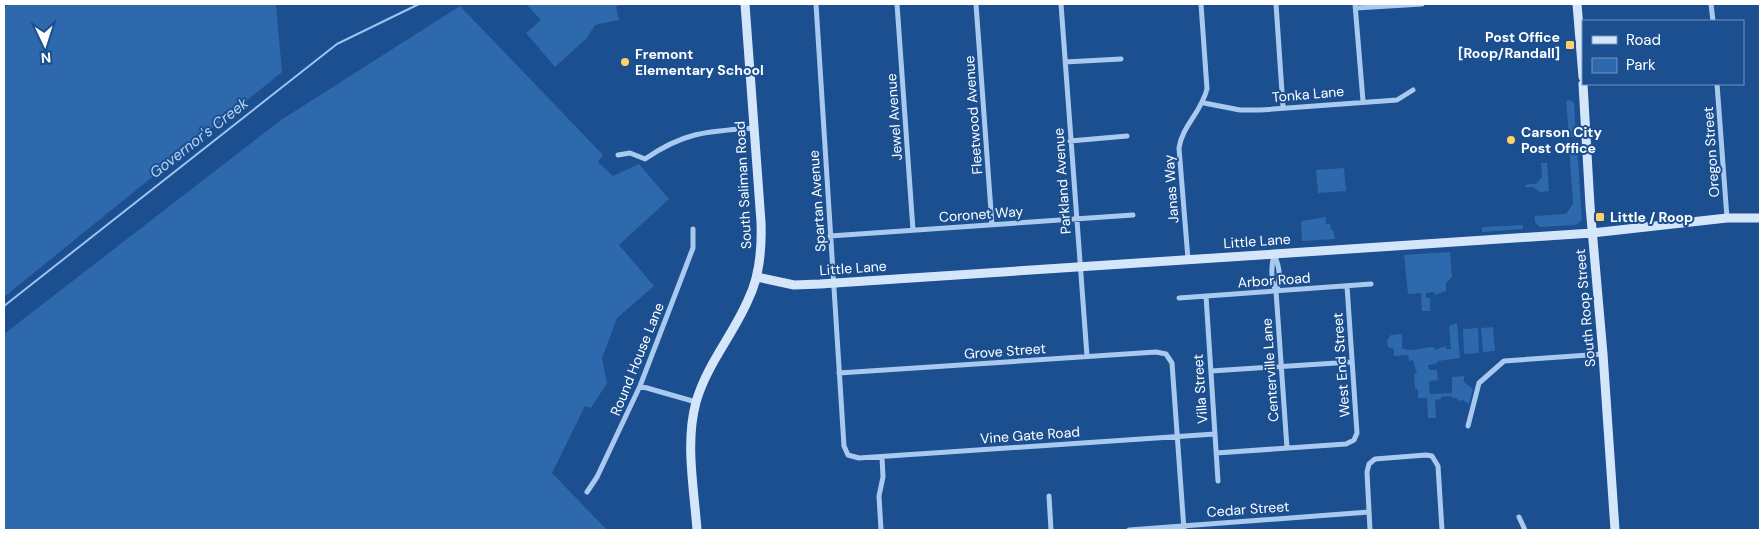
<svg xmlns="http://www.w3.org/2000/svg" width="1764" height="534" font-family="'DM Sans',sans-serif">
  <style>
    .green { fill: #2e69ad }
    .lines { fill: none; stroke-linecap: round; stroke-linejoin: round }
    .stream { stroke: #9cc4f0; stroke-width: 2 }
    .street { stroke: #a9c9ee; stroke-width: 5 }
    .secondary { stroke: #d6e6fa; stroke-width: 9 }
    .poi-dot { fill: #ffd166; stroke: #1b4f8f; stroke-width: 2 }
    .labels { text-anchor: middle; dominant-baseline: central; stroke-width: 4; stroke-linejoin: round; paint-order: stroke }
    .poi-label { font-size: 14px; font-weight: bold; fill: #fff; stroke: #1b4f8f; text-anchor: start }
    .street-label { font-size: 14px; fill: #fff; stroke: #1b4f8f }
    .water-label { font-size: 15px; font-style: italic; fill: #b5d3f5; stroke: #1b4f8f }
  </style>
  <rect width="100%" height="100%" fill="#1b4f8f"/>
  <path class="green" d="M 7,4 L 276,4 L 282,72 L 4,297 L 4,13 Z
    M 526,4 L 620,4 L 616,7 L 619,20 L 595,25 L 587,38 L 555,67 L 526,33 L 541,20 Z
    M 460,6 L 603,155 L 598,162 L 613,176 L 639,164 L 669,199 L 619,245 L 654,286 L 617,318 L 602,358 L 607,383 L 591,408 L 585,406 L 552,473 L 607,530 L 4,530 L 4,334 L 281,120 Z
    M 1570,100 L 1574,103 L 1576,137 L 1569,137 L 1566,101 Z
    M 1577,146 L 1582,220 L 1576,225 L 1540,227 L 1535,222 L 1535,216 L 1566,214 L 1573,204 L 1569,147 Z
    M 1541,163 L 1547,163 L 1549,191 L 1540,192 L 1533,187 L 1525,187 L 1527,184 L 1536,184 L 1542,177 Z
    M 1344,168 L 1346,191 L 1318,193 L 1316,170 Z
    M 1326,217 L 1326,224 L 1330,224 L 1331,230 L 1333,230 L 1335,239 L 1302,241 L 1301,221 Z
    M 1523,225 L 1523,229 L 1482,232 L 1482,227 Z
    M 1450,252 L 1452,277 L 1446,283 L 1446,291 L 1435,295 L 1434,292 L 1426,293 L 1426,298 L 1430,298 L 1430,311 L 1422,311 L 1421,293 L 1408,294 L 1404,255 Z
    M 1457,323 L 1460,358 L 1438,361 L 1435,364 L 1428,365 L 1429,370 L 1437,370 L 1438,380 L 1429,381 L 1430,394 L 1452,393 L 1452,377 L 1464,376 L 1464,382 L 1473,389 L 1469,404 L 1463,400 L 1458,401 L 1457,398 L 1452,398 L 1451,396 L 1441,397 L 1441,399 L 1435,400 L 1436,418 L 1428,418 L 1427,398 L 1418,398 L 1418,389 L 1415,389 L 1414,374 L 1417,374 L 1413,360 L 1409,361 L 1408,355 L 1394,356 L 1394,349 L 1388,347 L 1387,340 L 1391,335 L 1402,334 L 1402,348 C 1414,353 1420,347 1434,347 L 1435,350 L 1446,346 L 1446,349 L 1451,349 L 1449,326 Z
    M 1493,327 L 1495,351 L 1483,352 L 1481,328 Z
    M 1478,328 L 1479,353 L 1464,354 L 1463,329 Z"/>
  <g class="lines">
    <path class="stream" d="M 4,306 L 337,44 L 419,4"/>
    <path class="street" d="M 816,4 L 844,446 L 848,455 L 859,458 L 1215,434
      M 897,4 L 913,230
      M 976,4 L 992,225
      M 1061,4 L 1087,356
      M 1276,4 L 1283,107
      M 1355,4 L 1363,101
      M 1711,4 L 1713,21
      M 1356,8 L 1422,4
      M 1065,62 L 1121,59
      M 1717,84 L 1727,218
      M 1204,103 L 1240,110 L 1261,110 L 1397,100 L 1413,90
      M 1070,141 L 1127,136
      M 618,155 L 630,153 L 645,159 C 684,132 708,131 754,128
      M 830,236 L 1133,215
      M 1274,254 C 1271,267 1270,279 1276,291 L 1287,448
      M 1274,254 C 1279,266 1282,278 1276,291
      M 1188,259 L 1179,148 C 1182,126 1201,113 1207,89 L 1201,4
      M 1206,296 L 1218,481
      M 1179,298 L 1371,284
      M 1211,371 L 1352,362
      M 839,373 L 1156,352 L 1166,354 L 1172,363 L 1184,530
      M 640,386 L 696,402
      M 1468,426 L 1479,383 L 1504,361 L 1603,354
      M 1216,453 L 1346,444 L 1354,440 L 1357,433 L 1347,286
      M 587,492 L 597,477 L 640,386 L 693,248 L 693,229
      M 1049,496 L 1051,530
      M 1519,517 L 1525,530
      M 881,530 L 879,496 L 883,477 L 882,457
      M 1129,530 L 1369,512
      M 1370,530 L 1367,472 L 1369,464 L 1375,459 L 1426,455 L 1432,456 L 1438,466 L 1442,530"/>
    <path class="secondary" d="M 1577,4 L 1583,77
      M 1583,84 L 1590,206 L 1603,354 L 1615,530
      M 757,277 L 794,285 L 820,284 L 1592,233 L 1727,218 L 1760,218
      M 697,530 C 694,488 685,443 696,402 C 707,364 733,335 748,300 C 760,276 762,249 761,222 L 745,4"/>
  </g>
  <g class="poi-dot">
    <rect x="1565" y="40" width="10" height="10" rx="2.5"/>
    <circle cx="625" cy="62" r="5"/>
    <circle cx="1511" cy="140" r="5"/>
    <rect x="1595" y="212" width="10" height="10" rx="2.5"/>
  </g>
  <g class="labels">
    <g class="poi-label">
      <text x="1560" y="37" text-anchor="end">Post Office<tspan x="1560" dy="16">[Roop/Randall]</tspan></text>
      <text x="635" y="54">Fremont<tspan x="635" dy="16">Elementary School</tspan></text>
      <text x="1521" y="132">Carson City<tspan x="1521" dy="16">Post Office</tspan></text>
      <text x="1610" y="217">Little / Roop</text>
    </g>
    <g class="street-label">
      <text transform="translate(1308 94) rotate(-5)">Tonka Lane</text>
      <text transform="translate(973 115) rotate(-94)">Fleetwood Avenue</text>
      <text transform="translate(894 117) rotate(-94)">Jewel Avenue</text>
      <text transform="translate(1711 152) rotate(-94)">Oregon Street</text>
      <text transform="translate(1062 181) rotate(-94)">Parkland Avenue</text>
      <text transform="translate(743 185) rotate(-93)">South Saliman Road</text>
      <text transform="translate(1171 189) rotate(-94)">Janas Way</text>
      <text transform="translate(817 201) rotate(-94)">Spartan Avenue</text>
      <text transform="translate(981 214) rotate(-4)">Coronet Way</text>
      <text transform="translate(1257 241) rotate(-4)">Little Lane</text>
      <text transform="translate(853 268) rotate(-4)">Little Lane</text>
      <text transform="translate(1274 280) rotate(-4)">Arbor Road</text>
      <text transform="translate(1585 308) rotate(-95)">South Roop Street</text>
      <text transform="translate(1005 351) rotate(-4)">Grove Street</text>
      <text transform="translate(637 359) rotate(-68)">Round House Lane</text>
      <text transform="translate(1341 365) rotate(-94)">West End Street</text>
      <text transform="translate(1270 370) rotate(-94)">Centerville Lane</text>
      <text transform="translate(1200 389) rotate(-94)">Villa Street</text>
      <text transform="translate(1030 435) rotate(-4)">Vine Gate Road</text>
      <text transform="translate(1248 509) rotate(-4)">Cedar Street</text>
    </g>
    <g class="water-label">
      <text transform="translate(199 138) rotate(-38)">Governor's Creek</text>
    </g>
  </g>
  <rect width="1764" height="534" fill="none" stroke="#ffffff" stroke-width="10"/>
  <rect x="1582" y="20" width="162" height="65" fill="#1b4f8f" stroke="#7695bc"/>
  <rect x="1592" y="36" width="25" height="8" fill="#d6e6fa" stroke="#7695bc"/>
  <text x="1626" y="45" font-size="15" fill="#ffffff">Road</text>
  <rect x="1592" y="58" width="25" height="15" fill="#2e69ad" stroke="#7695bc"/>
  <text x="1626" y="70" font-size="15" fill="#ffffff">Park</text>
  <g transform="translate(45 45) rotate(176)" stroke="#1b4f8f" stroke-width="4" paint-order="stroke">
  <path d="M0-4L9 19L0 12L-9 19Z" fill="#ffffff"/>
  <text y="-8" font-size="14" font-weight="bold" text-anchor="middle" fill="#ffffff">N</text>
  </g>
</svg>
